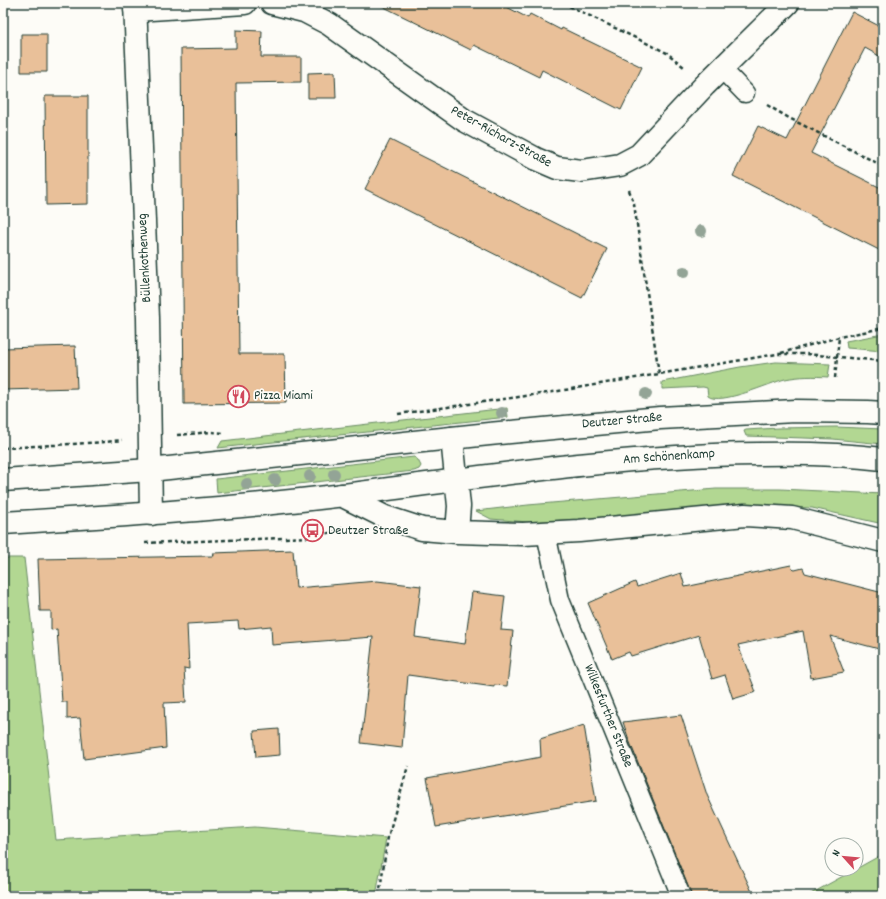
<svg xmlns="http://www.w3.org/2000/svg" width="886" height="899" font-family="Dekko,sans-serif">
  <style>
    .green { fill: #b2d792; stroke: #688a63 }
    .building { fill: #e9c099; stroke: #1f3d34 }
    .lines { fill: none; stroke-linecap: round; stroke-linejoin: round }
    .service-casing { stroke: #1f3d34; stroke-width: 21 }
    .minor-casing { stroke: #1f3d34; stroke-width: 25 }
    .primary-casing { stroke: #1f3d34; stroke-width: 25 }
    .path { stroke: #1f3d34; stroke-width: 2.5; stroke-dasharray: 4 3; stroke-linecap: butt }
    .service { stroke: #fdfcf7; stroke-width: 18 }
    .minor { stroke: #fdfcf7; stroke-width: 22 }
    .primary { stroke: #fdfcf7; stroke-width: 22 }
    .tree { fill: #93a496 }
    .labels { text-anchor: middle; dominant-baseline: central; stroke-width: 3.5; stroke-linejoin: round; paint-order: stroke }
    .street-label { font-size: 14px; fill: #1f3d34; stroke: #fdfcf7 }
    .poi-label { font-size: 14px; fill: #1f3d34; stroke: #fdfcf7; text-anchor: start }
  </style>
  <rect width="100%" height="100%" fill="#fdfcf7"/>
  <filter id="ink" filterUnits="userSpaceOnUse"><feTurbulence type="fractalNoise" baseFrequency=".025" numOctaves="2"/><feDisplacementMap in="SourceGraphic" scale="8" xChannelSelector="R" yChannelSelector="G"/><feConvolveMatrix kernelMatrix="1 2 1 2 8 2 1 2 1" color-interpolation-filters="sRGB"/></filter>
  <g filter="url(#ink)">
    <path class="green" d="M 883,334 L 883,351 L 847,348 L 846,341 Z
      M 776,362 L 830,364 L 828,377 C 814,376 800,376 785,379 C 770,383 720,406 708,396 L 707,388 L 703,387 L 662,389 L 662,382 L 740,367 Z
      M 507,408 L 508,417 L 218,448 L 222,441 Z
      M 836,427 L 883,429 L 883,444 L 833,439 L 746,436 L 744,431 L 746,430 L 778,428 Z
      M 414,457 L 418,460 L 421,466 L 419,469 L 414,471 L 217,493 L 216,479 Z
      M 716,489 L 780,489 L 883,494 L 883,524 L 812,508 L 746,505 L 675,510 L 623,517 L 528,522 L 491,519 L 476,511 L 528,505 Z
      M 3,558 L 24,558 L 56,840 L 255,827 L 386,838 L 376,896 L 3,896 Z
      M 883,854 L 883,896 L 807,896 Z"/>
    <path class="building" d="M 376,3 L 499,3 L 528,18 L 530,14 L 561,30 L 562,28 L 642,67 L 621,110 L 542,70 L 539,77 L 474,45 L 471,50 Z
      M 852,12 L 883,28 L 883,58 L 865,48 L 811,153 L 883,189 L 883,252 L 733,176 L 758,126 L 787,140 Z
      M 236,30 L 262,31 L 261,57 L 301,57 L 301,82 L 236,83 L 239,354 L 285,354 L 286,403 L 184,404 L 181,49 L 236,48 Z
      M 21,34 L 47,34 L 47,72 L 21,72 Z
      M 335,72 L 336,98 L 308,98 L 308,73 Z
      M 45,96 L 88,96 L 88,204 L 46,205 Z
      M 390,140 L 607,249 L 582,298 L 365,189 Z
      M 75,346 L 77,388 L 3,390 L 3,348 Z
      M 293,550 L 296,588 L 377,581 L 421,586 L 415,637 L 465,644 L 472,592 L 505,596 L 501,630 L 513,631 L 507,686 L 494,685 L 494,687 L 408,675 L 402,748 L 361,743 L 373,637 L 272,645 L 271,626 L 239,629 L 238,621 L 187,624 L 189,669 L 184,668 L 186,702 L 164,703 L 166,748 L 84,759 L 80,718 L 67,719 L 67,702 L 62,702 L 57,629 L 51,630 L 51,611 L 40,611 L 38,559 L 214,556 L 213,553 Z
      M 791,565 L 792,569 L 795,570 L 803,568 L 805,573 L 883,593 L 883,650 L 830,636 L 844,672 L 811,678 L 803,631 L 738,645 L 756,692 L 733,699 L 725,675 L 712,679 L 699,635 L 631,656 L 629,652 L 612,659 L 588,603 L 635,582 L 637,587 L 681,573 L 685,587 Z
      M 681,715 L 707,795 L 754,896 L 692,896 L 629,740 L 623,722 Z
      M 584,725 L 596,801 L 436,827 L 427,778 L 541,757 L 540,739 Z
      M 279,729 L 280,755 L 256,757 L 254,731 Z"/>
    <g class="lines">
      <defs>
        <path id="service" d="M 722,69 L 745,93
          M 546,533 L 560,600 L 681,896"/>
        <path id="minor" d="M 135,3 L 148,318 L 151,514
          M 272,3 L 304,11 L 329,24 L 464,120 L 536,159 L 557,168 L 581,171 L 620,165 L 639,155 L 705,85 L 788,3
          M 135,10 L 245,3
          M 452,438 L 459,506 L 457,532
          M 341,495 L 385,517 L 422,529 L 457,532 L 523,534 L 579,531 L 745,515 L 792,518 L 883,541"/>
        <path id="primary" d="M 3,480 L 150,470 L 489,434 L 660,418 L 795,411 L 868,412 L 883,413
          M 3,523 C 117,516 231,509 344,495 C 482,477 620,455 759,454 C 800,453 842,454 883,459"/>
      </defs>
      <use href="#service" class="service-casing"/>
      <use href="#minor" class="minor-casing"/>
      <use href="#primary" class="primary-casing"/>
      <path class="path" d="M 563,3 L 667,53 L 684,67
        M 767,105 L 789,118 L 883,166
        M 629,190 L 634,204 L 659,374
        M 781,353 L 839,337 L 883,328
        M 835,378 L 839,337
        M 398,414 L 547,393 L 777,354 L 806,354 L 883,361
        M 177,435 L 211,432 L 224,433
        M 3,448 L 105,442 L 122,440
        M 313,531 L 313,537
        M 145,543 L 313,537 L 333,532 L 345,527
        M 379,896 L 388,837 L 408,766"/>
      <use href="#service" class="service"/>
      <use href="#minor" class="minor"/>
      <use href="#primary" class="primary"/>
    </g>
    <g class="tree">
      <circle cx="701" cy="231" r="6"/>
      <circle cx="684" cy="272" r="6"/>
      <circle cx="646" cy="394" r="6"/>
      <circle cx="502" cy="413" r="6"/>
      <circle cx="334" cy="474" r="6"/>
      <circle cx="310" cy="476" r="6"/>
      <circle cx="275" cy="480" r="6"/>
      <circle cx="247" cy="484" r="6"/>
    </g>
  </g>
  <defs>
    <symbol id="restaurant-ring" viewBox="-11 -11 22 22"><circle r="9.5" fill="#fdfcf7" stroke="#d1495b" stroke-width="1.5"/><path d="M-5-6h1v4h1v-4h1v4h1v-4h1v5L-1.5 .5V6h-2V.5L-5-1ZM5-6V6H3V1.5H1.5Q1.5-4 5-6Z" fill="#d1495b"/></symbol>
    <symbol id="bus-ring" viewBox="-11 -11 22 22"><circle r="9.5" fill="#fdfcf7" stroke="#d1495b" stroke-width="1.5"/><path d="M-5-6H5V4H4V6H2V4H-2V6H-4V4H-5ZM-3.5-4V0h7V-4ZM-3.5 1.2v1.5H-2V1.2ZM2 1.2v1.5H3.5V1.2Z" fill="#d1495b"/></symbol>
  </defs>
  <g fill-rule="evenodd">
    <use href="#restaurant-ring" x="226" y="384" width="25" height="25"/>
    <use href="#bus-ring" x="300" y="518" width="25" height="25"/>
  </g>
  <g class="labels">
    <g class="street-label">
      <text transform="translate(501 137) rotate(29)">Peter-Richarz-Straße</text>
      <text transform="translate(145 258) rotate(-93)">Büllenkothenweg</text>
      <text transform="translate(622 421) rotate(-5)">Deutzer Straße</text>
      <text transform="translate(669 457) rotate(-4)">Am Schönenkamp</text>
      <text transform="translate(608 716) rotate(68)">Wilkesfurther Straße</text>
    </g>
    <g class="poi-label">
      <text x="254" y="396">Pizza Miami</text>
      <text x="328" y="531">Deutzer Straße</text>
    </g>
  </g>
  <rect width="886" height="899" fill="none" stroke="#fdfcf7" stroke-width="16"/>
  <rect x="8" y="8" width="870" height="883" fill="none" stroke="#1f3d34" stroke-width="1.5" filter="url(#ink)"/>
  <g transform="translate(844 857) rotate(297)"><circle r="19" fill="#fdfcf7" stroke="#a4b0a9"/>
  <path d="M0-3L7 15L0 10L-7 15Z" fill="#d1495b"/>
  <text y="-6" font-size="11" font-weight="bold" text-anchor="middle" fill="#1f3d34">N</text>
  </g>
</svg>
